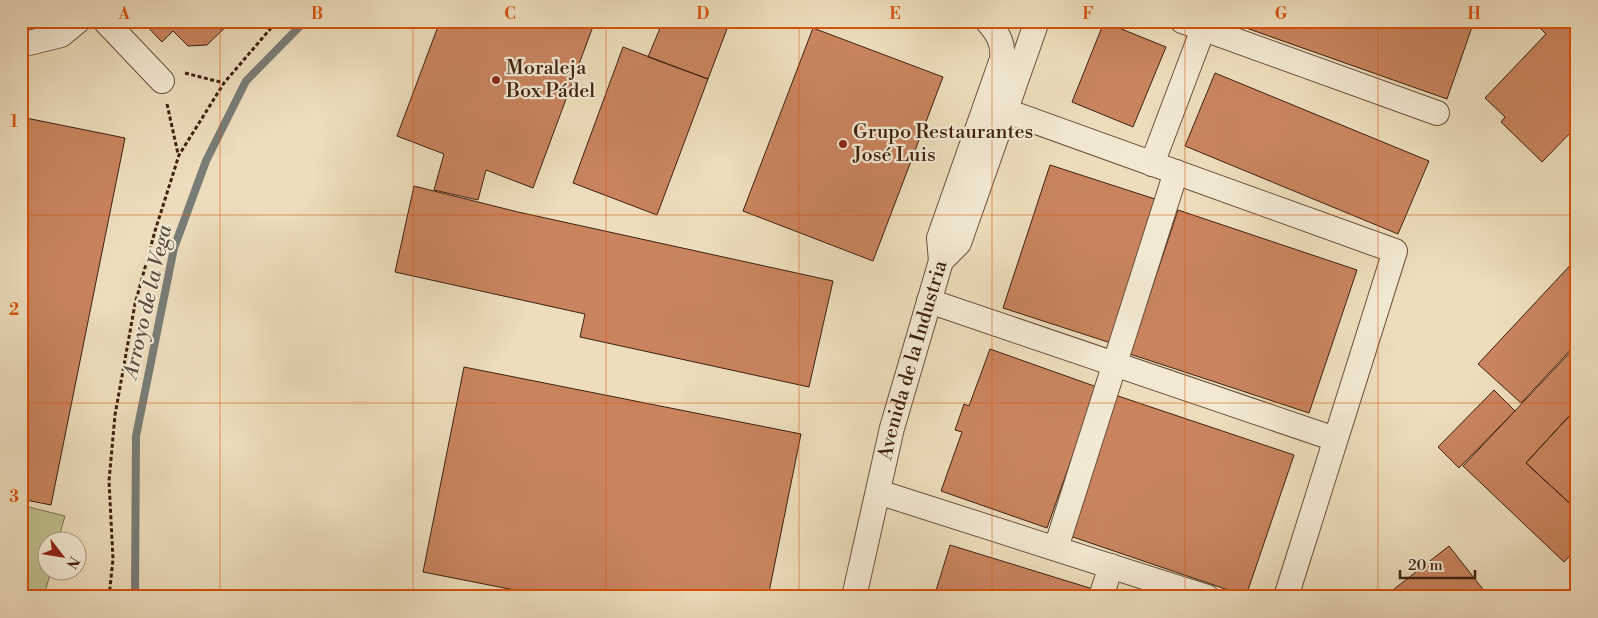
<svg xmlns="http://www.w3.org/2000/svg" width="1598" height="618" font-family="'Libre Bodoni',serif">
  <style>
    .green { fill: #bebf8d; stroke: #7e704e }
    .lines { fill: none; stroke-linecap: round; stroke-linejoin: round }
    .stream { stroke: #797c77; stroke-width: 8 }
    .building { fill: #c9845f; stroke: #3f210e }
    .street-casing { stroke: #6a503a; stroke-width: 26 }
    .path { stroke: #3f210e; stroke-width: 3; stroke-dasharray: 4 2.5; stroke-linecap: butt }
    .street { stroke: #f3e9d3; stroke-width: 24 }
    .grid { fill: none; stroke: #d7530c; stroke-width: 1; stroke-opacity: 0.55 }
    .poi-dot { fill: #8f2418; stroke: #f3e9d3; stroke-width: 2 }
    .labels { text-anchor: middle; dominant-baseline: central; stroke-width: 4.5; stroke-linejoin: round; paint-order: stroke }
    .poi-label { font-size: 20px; fill: #3f210e; stroke: #f3e9d3; text-anchor: start }
    .street-label { font-size: 20px; fill: #3f210e; stroke: #f3e9d3 }
    .water-label { font-size: 21px; font-style: italic; fill: #5c4e43; stroke: #f3e9d3 }
    .neatline { fill: none; stroke: #d7530c; stroke-width: 2 }
    .grid-label { font-size: 16px; text-anchor: middle; font-weight: bold; fill: #d7530c }
  </style>
  <rect width="100%" height="100%" fill="#edddbc"/>
  <filter id="stains"><feTurbulence type="fractalNoise" baseFrequency=".004" numOctaves="4"/><feColorMatrix values="0 0 0 0 .2 0 0 0 0 .09 0 0 0 0 .02 0 0 0 .5 -.17"/></filter>
  <radialGradient id="worn" r=".72"><stop offset=".6" stop-color="#630" stop-opacity="0"/><stop offset="1" stop-color="#630" stop-opacity=".3"/></radialGradient>
  <path class="green" d="M 21,505 L 65,516 L 58,540 L 48,540 L 48,570 L 51,571 L 44,595 L 21,589 Z"/>
  <g class="lines">
    <path class="stream" d="M 135,597 L 136,436 L 174,248 L 206,161 L 246,81 L 305,21"/>
  </g>
  <path class="building" d="M 21,21 L 51,21 L 43,29 L 21,32 Z
    M 142,21 L 232,21 L 207,45 L 188,46 L 173,31 L 162,42 Z
    M 440,21 L 595,21 L 533,188 L 486,170 L 478,200 L 434,190 L 444,154 L 397,136 Z
    M 663,21 L 730,21 L 708,79 L 648,57 Z
    M 1233,21 L 1455,21 L 1472,27 L 1447,99 L 1232,23 Z
    M 1533,21 L 1572,21 L 1577,26 L 1577,126 L 1542,162 L 1501,122 L 1505,117 L 1485,98 L 1546,34 Z
    M 1104,22 L 1166,47 L 1133,127 L 1072,102 Z
    M 813,28 L 943,77 L 873,261 L 743,211 Z
    M 623,47 L 708,79 L 657,215 L 573,183 Z
    M 1215,73 L 1429,161 L 1398,234 L 1185,146 Z
    M 21,117 L 125,138 L 51,505 L 21,499 Z
    M 1050,165 L 1158,200 L 1111,343 L 1003,308 Z
    M 414,186 L 518,212 L 833,281 L 809,387 L 580,337 L 585,314 L 395,272 Z
    M 1178,210 L 1357,270 L 1309,413 L 1130,354 Z
    M 1577,258 L 1577,343 L 1521,403 L 1478,364 Z
    M 1577,345 L 1577,422 L 1570,415 L 1526,463 L 1577,510 L 1577,548 L 1564,562 L 1463,466 Z
    M 990,349 L 1097,387 L 1047,528 L 941,491 L 962,432 L 955,430 L 964,404 L 969,406 Z
    M 464,367 L 801,434 L 768,597 L 550,597 L 423,572 Z
    M 1494,390 L 1515,411 L 1459,468 L 1438,447 Z
    M 1115,395 L 1294,455 L 1246,596 L 1067,535 Z
    M 1570,415 L 1577,422 L 1577,510 L 1526,463 Z
    M 950,545 L 1093,589 L 1090,597 L 934,597 Z
    M 1449,546 L 1489,597 L 1384,597 Z"/>
  <g class="lines">
    <defs>
      <g id="street">
        <path d="M 105,21 L 162,81"/>
        <path d="M 1182,21 L 1437,113"/>
        <path d="M 21,45 L 61,35 L 78,21"/>
        <path d="M 1006,111 L 1395,251 L 1286,597"/>
        <path d="M 1152,164 L 1203,29"/>
        <path d="M 941,261 L 939,238 L 1002,59 C 1004,43 997,32 987,21"/>
        <path d="M 929,301 L 1335,439"/>
        <path d="M 878,492 L 1207,597"/>
        <path d="M 1056,548 L 1176,172"/>
        <path id="s1" d="M 854,597 L 892,428 L 941,261 L 959,243 L 1037,21"/>
        <path d="M 1101,597 L 1111,566"/>
      </g>
    </defs>
    <use href="#street" class="street-casing"/>
    <path class="path" d="M 185,73 L 224,83
      M 167,104 L 178,154
      M 109,597 L 113,559 L 109,481 L 115,415 L 135,304 L 155,231 L 179,155 L 224,83 L 277,21"/>
    <use href="#street" class="street"/>
  </g>
  <path class="grid" d="M 220,21 L 220,597M 413,21 L 413,597M 606,21 L 606,597M 799,21 L 799,597M 992,21 L 992,597M 1185,21 L 1185,597M 1378,21 L 1378,597M 21,215 L 1577,215M 21,403 L 1577,403"/>
  <g class="poi-dot">
    <circle cx="496" cy="80" r="5"/>
    <circle cx="843" cy="144" r="5"/>
  </g>
  <g class="labels">
    <g class="poi-label">
      <text x="506" y="68">Moraleja<tspan x="506" dy="23">Box Pádel</tspan></text>
      <text x="853" y="132">Grupo Restaurantes<tspan x="853" dy="23">José Luis</tspan></text>
    </g>
    <g class="street-label">
      <text stroke="none"><textPath href="#s1" startOffset="244">Avenida de la Industria</textPath></text>
    </g>
    <g class="water-label">
      <text transform="translate(148 302) rotate(-77)">Arroyo de la Vega</text>
    </g>
  </g>
  <rect width="1598" height="618" fill="none" stroke="#edddbc" stroke-width="55"/>
  <g transform="translate(62 556) rotate(121)"><circle r="24" fill="#f3e9d3" stroke="#ab9984"/>
  <path d="M0-4L9 19L0 12L-9 19Z" fill="#8f2418"/>
  <text y="-8" font-size="14" font-weight="bold" text-anchor="middle" fill="#3f210e">N</text>
  </g>
  <path d="M1400 570v8h75v-8" fill="none" stroke="#3f210e" stroke-width="2.5"/>
  <text x="1408" y="570" font-size="15" fill="#3f210e" stroke="#f3e9d3" stroke-width="4" paint-order="stroke">20 m</text>
  <rect x="28" y="28" width="1542" height="562" class="neatline"/>
  <g class="grid-label">
    <text x="124" y="19">A</text>
    <text x="317" y="19">B</text>
    <text x="510" y="19">C</text>
    <text x="703" y="19">D</text>
    <text x="895" y="19">E</text>
    <text x="1088" y="19">F</text>
    <text x="1281" y="19">G</text>
    <text x="1474" y="19">H</text>
    <text x="14" y="127">1</text>
    <text x="14" y="315">2</text>
    <text x="14" y="502">3</text>
  </g>
  <rect width="100%" height="100%" filter="url(#stains)"/>
  <rect width="100%" height="100%" fill="url(#worn)"/>
</svg>
